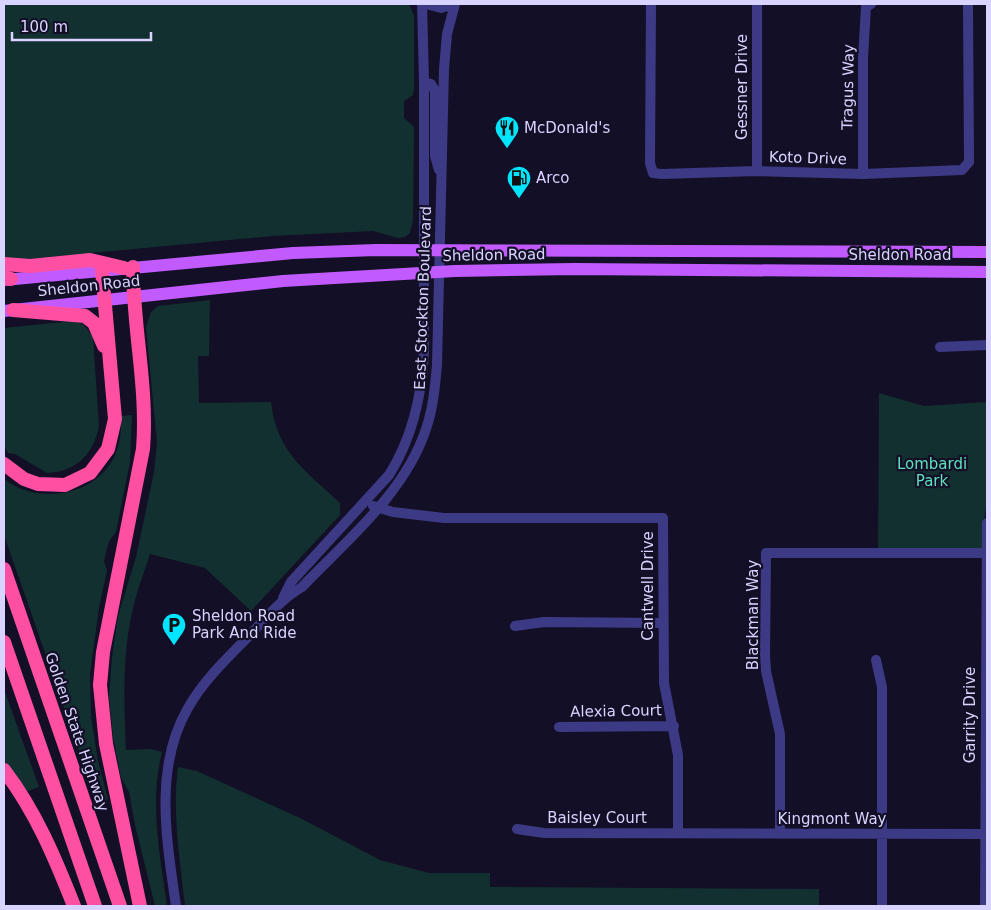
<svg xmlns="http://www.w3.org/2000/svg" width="991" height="910" font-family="'DejaVu Sans',sans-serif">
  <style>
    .green { fill: #12302f }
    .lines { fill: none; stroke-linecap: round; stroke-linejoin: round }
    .minor { stroke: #3d3a85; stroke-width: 10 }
    .major { stroke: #c25bff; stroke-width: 12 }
    .highway { stroke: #ff4fa3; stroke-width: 14 }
    .labels { text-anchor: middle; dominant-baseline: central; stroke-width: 4.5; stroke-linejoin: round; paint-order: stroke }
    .street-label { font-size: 15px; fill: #d9d4ff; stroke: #130f26 }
    .poi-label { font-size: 15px; fill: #d9d4ff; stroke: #130f26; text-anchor: start }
    .park-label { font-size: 15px; fill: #5fe0c0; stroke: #130f26 }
  </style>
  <rect width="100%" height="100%" fill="#130f26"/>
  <path class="green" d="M 4,4 L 409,4 L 414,15 L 414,89 L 413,95 L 404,101 L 404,118 L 414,127 L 413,221 L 410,233 L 405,237 L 398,238 L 373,231 L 273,236 L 17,260 L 4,258 Z
    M 210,300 L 209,356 L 198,356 L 199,403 L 271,402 C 277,453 305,470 340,503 L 340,515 L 251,611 L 205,568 L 150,554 C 144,573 136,593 132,613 C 122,657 124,704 126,750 L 151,749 L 162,752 C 149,804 160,854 167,906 L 155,906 L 135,825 L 129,792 L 121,778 L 113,737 L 109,697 L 112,657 L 118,616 L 136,557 L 154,472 L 157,443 L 146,327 L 151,312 L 158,306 Z
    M 72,321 L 83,324 L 93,337 L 99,426 C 94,453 77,472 47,473 L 15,454 L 8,453 L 4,446 L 4,328 Z
    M 879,393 L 924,406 L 987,402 L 987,501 L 982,536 L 986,553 L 878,553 Z
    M 132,415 L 130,462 L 116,532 L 109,541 L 104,561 L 107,570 L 99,608 L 90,674 L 91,716 L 98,761 L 108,799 L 97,802 L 4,535 L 4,479 C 39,507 102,495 117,450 C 121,439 121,428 121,416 Z
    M 4,689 L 39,787 L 26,792 L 4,760 Z
    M 178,767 L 197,771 L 302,819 L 380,860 L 429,873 L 490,873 L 490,887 L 819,889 L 819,906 L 185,906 C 180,860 172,814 178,767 Z"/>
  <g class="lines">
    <path class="minor" d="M 426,4 L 441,8 L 454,4
      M 651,4 L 650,163 L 653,173 L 662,174 L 757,171 L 863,174 L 962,170 L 969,162 L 968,4
      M 757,4 L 757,171
      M 424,82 L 431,84 L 435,91 L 435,156 L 439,170
      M 863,174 L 863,58 L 866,7 L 871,4
      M 940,347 L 987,345
      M 373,506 L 393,512 L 444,518 L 663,518 L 664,683 L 678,755 L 678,833
      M 283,598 L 291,582 L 389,475 C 413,437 422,396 424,351 L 424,82 L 422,4
      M 515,626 L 544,622 L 663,623
      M 876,660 L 882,687 L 882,906
      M 559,727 L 674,726
      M 517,829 L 544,833 L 985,834
      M 780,834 L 780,734 L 766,671 L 765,655 L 766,553 L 986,553
      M 176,906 C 167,842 153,768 188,708 C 202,683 223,662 244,641 C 263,622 278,601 302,587 C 347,540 405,493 426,429 C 433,409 435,387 437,365 L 444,69 L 447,34 L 455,4
      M 985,906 L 987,523"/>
    <path class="major" d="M 4,280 L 293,253 L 376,250 L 987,252
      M 4,311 L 283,281 L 455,271 L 575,269 L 987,272"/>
    <path class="highway" d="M 4,264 L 30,266 L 90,260 L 124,268
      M 133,267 C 133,328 148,389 143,449 L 103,652 L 100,685 L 106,744 L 140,906
      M 4,278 L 11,279
      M 13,310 L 85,316 L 94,323 L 104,346
      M 4,464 L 24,479 L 38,484 L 65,485 L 90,473 L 108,449 L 115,419 L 102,271
      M 4,569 L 120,906
      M 4,642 L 95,906
      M 4,770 C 36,812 55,858 74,906"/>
  </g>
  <defs>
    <symbol id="restaurant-pin" viewBox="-11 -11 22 30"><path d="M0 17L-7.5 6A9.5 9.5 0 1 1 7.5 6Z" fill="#00e5ff" stroke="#130f26"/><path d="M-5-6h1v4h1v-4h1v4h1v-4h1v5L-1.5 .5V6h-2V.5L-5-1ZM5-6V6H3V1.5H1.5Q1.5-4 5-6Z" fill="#111"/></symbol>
    <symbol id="fuel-pin" viewBox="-11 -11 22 30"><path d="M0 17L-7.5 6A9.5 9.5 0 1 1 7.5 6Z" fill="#00e5ff" stroke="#130f26"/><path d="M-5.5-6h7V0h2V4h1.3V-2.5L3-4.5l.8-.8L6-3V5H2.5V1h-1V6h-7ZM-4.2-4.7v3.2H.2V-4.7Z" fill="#111"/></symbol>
    <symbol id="parking-pin" viewBox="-11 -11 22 30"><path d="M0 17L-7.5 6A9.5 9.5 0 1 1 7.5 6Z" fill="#00e5ff" stroke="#130f26"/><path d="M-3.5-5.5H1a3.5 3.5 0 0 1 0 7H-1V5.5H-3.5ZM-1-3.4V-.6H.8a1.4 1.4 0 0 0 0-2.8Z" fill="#111"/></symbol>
  </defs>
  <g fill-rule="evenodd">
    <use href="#restaurant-pin" x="493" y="114" width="28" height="38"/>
    <use href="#fuel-pin" x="505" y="164" width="28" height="38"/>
    <use href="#parking-pin" x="160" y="611" width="28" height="38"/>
  </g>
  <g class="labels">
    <g class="street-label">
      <text transform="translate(742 87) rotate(-90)">Gessner Drive</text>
      <text transform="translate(848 87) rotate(-89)">Tragus Way</text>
      <text transform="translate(808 158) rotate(2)">Koto Drive</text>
      <text transform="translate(494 255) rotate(-1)">Sheldon Road</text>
      <text x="900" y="255">Sheldon Road</text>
      <text transform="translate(89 286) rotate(-6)">Sheldon Road</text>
      <text transform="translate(423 298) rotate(-88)">East Stockton Boulevard</text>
      <text transform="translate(648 586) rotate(-90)">Cantwell Drive</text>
      <text transform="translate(753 615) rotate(-90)">Blackman Way</text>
      <text transform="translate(616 711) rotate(-1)">Alexia Court</text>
      <text transform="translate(970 715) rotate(-90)">Garrity Drive</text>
      <text transform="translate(77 732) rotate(71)">Golden State Highway</text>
      <text x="597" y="818">Baisley Court</text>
      <text x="832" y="819">Kingmont Way</text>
    </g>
    <g class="poi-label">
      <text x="524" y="128">McDonald's</text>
      <text x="536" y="178">Arco</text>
      <text x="192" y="616">Sheldon Road<tspan x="192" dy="17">Park And Ride</tspan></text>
    </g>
    <g class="park-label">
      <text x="932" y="464">Lombardi<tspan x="932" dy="17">Park</tspan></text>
    </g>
  </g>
  <rect width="991" height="910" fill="none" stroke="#d9d4ff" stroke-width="10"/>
  <path d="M12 32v8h139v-8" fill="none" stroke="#d9d4ff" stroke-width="2.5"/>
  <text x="20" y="32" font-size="15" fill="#d9d4ff" stroke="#130f26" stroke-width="4" paint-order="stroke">100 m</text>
</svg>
